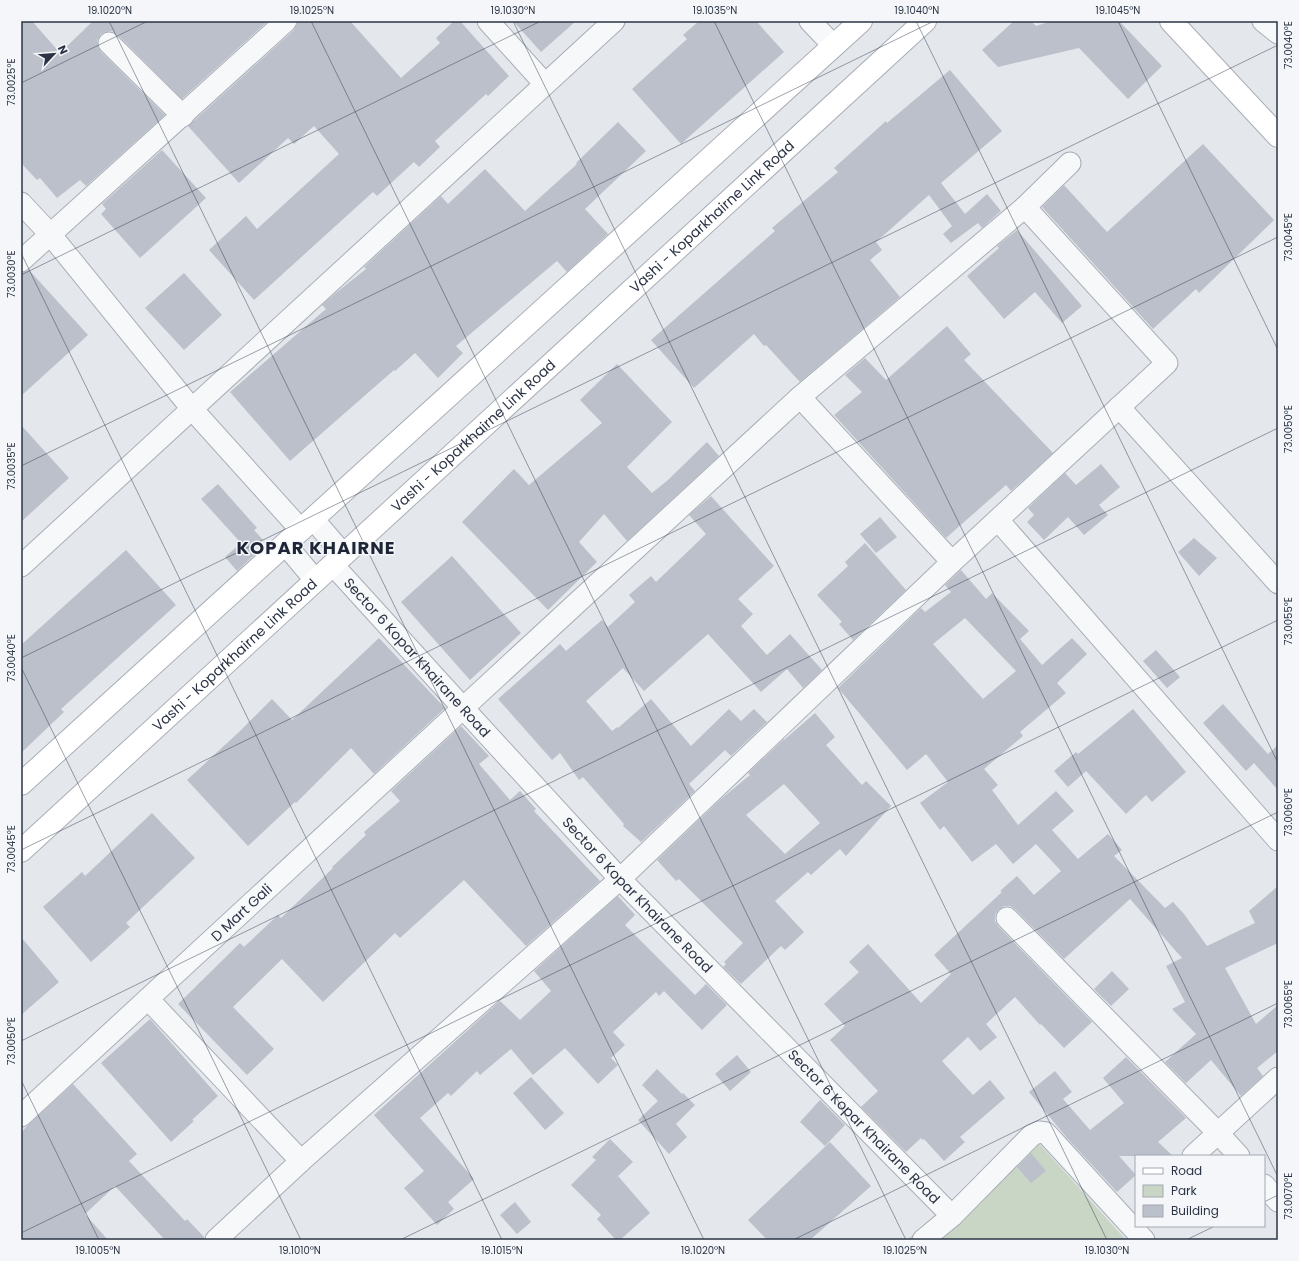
<svg xmlns="http://www.w3.org/2000/svg" width="1299" height="1261" font-family="Poppins,sans-serif">
  <style>
    .green { fill: #c9d6c5 }
    .building { fill: #bbc0ca; fill-rule: evenodd }
    .lines { fill: none; stroke-linecap: round; stroke-linejoin: round }
    .street-casing { stroke: #a9aeb7; stroke-width: 23 }
    .secondary-casing { stroke: #a9aeb7; stroke-width: 24 }
    .street { stroke: #f7f8fa; stroke-width: 21 }
    .secondary { stroke: #fff; stroke-width: 22 }
    .ticks { fill: none; stroke: #2b3445; stroke-width: 1; stroke-opacity: 0.45 }
    .labels { text-anchor: middle; dominant-baseline: central; stroke-width: 3; stroke-linejoin: round; paint-order: stroke }
    .street-label { font-size: 14px; fill: #2b3445; stroke: #f4f6f9 }
    .district-label { font-size: 18px; font-weight: bold; letter-spacing: 1px; fill: #1d2536; stroke: #f4f6f9 }
    .neatline { fill: none; stroke: #2b3445; stroke-width: 1.5 }
    .ticks-label { font-size: 10px; text-anchor: middle; fill: #2b3445 }
  </style>
  <rect width="100%" height="100%" fill="#e4e7ec"/>
  <path class="green" d="M 1028,1131 L 1126,1240 L 907,1240 Z"/>
  <path class="building" d="M 21,21 L 32,21 L 60,53 L 93,21 L 268,21 L 182,99 L 117,34 L 112,31 L 105,32 L 101,34 L 97,40 L 98,47 L 101,52 L 165,115 L 86,186 L 80,180 L 57,198 L 40,178 L 37,180 L 21,163 Z
    M 298,21 L 350,21 L 401,78 L 440,43 L 436,38 L 454,21 L 460,21 L 509,76 L 488,96 L 486,94 L 435,141 L 440,147 L 419,167 L 414,162 L 377,196 L 373,192 L 254,300 L 209,250 L 246,216 L 257,229 L 339,154 L 314,126 L 294,144 L 288,138 L 239,183 L 188,126 L 294,30 L 297,25 Z
    M 513,21 L 576,21 L 541,52 Z
    M 699,21 L 756,21 L 784,52 L 681,144 L 632,89 L 687,39 L 683,35 Z
    M 1014,21 L 1031,21 L 1036,26 L 1051,21 L 1119,21 L 1162,66 L 1128,99 L 1079,48 L 998,67 L 982,50 Z
    M 950,70 L 1002,131 L 941,183 L 965,214 L 987,194 L 1001,211 L 982,228 L 978,223 L 951,243 L 943,234 L 952,226 L 929,195 L 876,242 L 882,250 L 870,260 L 900,297 L 800,382 L 766,345 L 764,346 L 754,334 L 694,388 L 651,340 L 775,231 L 772,228 L 838,172 L 834,168 L 886,121 L 887,123 Z
    M 618,122 L 646,151 L 585,209 L 608,234 L 567,272 L 557,261 L 456,346 L 463,353 L 438,378 L 415,353 L 395,371 L 394,370 L 290,461 L 230,392 L 326,309 L 322,305 L 337,292 L 366,269 L 364,267 L 441,196 L 448,204 L 485,169 L 525,211 L 577,164 L 576,163 Z
    M 1203,144 L 1274,220 L 1199,293 L 1196,289 L 1153,329 L 1042,207 L 1064,185 L 1107,232 Z
    M 162,150 L 206,198 L 140,258 L 101,214 L 106,209 L 102,204 Z
    M 1017,230 L 1082,306 L 1062,323 L 1035,292 L 1004,319 L 967,276 L 999,248 L 997,246 Z
    M 29,270 L 88,335 L 21,396 L 21,273 Z
    M 184,273 L 222,315 L 184,350 L 145,308 Z
    M 947,326 L 971,354 L 964,360 L 1053,453 L 1011,491 L 1006,485 L 946,538 L 834,415 L 862,392 L 845,375 L 865,358 L 886,380 Z
    M 617,364 L 672,422 L 627,467 L 652,493 L 668,480 L 707,442 L 719,456 L 627,541 L 604,514 L 579,542 L 597,562 L 548,610 L 462,522 L 514,469 L 529,485 L 602,423 L 580,400 Z
    M 21,425 L 69,478 L 21,522 Z
    M 1101,464 L 1120,487 L 1099,505 L 1108,515 L 1084,535 L 1068,517 L 1044,540 L 1027,522 L 1034,515 L 1028,508 L 1065,473 L 1076,485 Z
    M 218,484 L 257,528 L 254,530 L 263,540 L 254,547 L 257,552 L 237,571 L 225,557 L 241,543 L 201,499 Z
    M 711,496 L 774,566 L 738,599 L 753,614 L 741,626 L 767,655 L 790,634 L 822,670 L 803,688 L 787,669 L 761,692 L 708,634 L 644,691 L 623,668 L 586,701 L 612,731 L 617,727 L 618,728 L 651,699 L 691,746 L 729,709 L 741,721 L 754,709 L 767,722 L 731,756 L 725,750 L 689,784 L 695,791 L 641,842 L 623,826 L 624,824 L 583,777 L 579,780 L 560,753 L 552,760 L 498,699 L 560,644 L 566,651 L 602,620 L 608,627 L 635,602 L 629,595 L 651,576 L 656,582 L 706,534 L 689,515 Z
    M 880,517 L 897,537 L 876,553 L 860,534 Z
    M 1194,538 L 1217,558 L 1199,576 L 1178,552 Z
    M 865,543 L 906,590 L 853,640 L 839,624 L 842,622 L 817,595 L 848,566 L 845,562 Z
    M 126,550 L 176,605 L 61,709 L 64,712 L 21,753 L 21,645 Z
    M 452,556 L 521,633 L 470,680 L 401,602 Z
    M 961,570 L 986,599 L 992,593 L 1029,631 L 1020,639 L 1042,665 L 1072,638 L 1087,654 L 1057,683 L 1066,693 L 1020,732 L 1023,736 L 984,769 L 998,785 L 992,790 L 1018,825 L 1056,791 L 1074,811 L 1052,830 L 1078,859 L 1108,834 L 1122,850 L 1114,856 L 1165,908 L 1173,902 L 1184,914 L 1207,946 L 1255,923 L 1249,911 L 1278,886 L 1278,943 L 1225,968 L 1256,1024 L 1278,1005 L 1278,1051 L 1257,1068 L 1263,1076 L 1241,1096 L 1211,1060 L 1186,1083 L 1165,1062 L 1196,1034 L 1172,1009 L 1185,1002 L 1166,966 L 1182,958 L 1130,899 L 1064,959 L 1015,909 L 1010,906 L 1004,906 L 998,910 L 995,915 L 995,921 L 998,926 L 1092,1022 L 1064,1048 L 1041,1024 L 1040,1025 L 1015,997 L 986,1024 L 997,1037 L 980,1051 L 968,1037 L 942,1061 L 973,1095 L 990,1080 L 1005,1098 L 960,1137 L 965,1142 L 944,1161 L 924,1139 L 922,1140 L 921,1138 L 906,1152 L 861,1107 L 878,1091 L 830,1040 L 845,1026 L 824,1004 L 859,972 L 849,962 L 868,944 L 921,1003 L 951,974 L 934,955 L 1002,892 L 1000,891 L 1017,876 L 1034,895 L 1061,871 L 1036,844 L 1013,864 L 996,844 L 972,862 L 944,826 L 940,830 L 920,803 L 948,782 L 926,754 L 907,770 L 838,688 L 921,608 L 925,612 L 951,592 L 945,585 ZM 965,618 L 1016,671 L 983,699 L 933,644 Z
    M 379,638 L 445,708 L 374,774 L 351,748 L 296,803 L 295,802 L 248,846 L 187,780 L 239,732 L 272,699 L 292,720 Z
    M 1156,650 L 1180,677 L 1167,688 L 1143,661 Z
    M 1223,704 L 1268,754 L 1278,745 L 1278,790 L 1254,763 L 1246,771 L 1203,723 Z
    M 1133,709 L 1186,772 L 1152,802 L 1146,795 L 1126,814 L 1086,771 L 1068,787 L 1054,771 L 1076,752 L 1078,754 Z
    M 815,713 L 835,737 L 826,745 L 862,785 L 866,781 L 891,806 L 846,856 L 840,849 L 811,875 L 808,872 L 775,901 L 804,932 L 785,950 L 781,946 L 741,984 L 723,967 L 726,964 L 724,962 L 743,943 L 679,879 L 676,881 L 657,860 L 721,799 L 750,775 L 748,773 L 784,739 L 784,740 ZM 784,784 L 820,823 L 785,854 L 746,815 Z
    M 461,726 L 489,756 L 479,764 L 510,800 L 520,791 L 536,809 L 534,811 L 600,881 L 526,946 L 464,880 L 400,938 L 395,933 L 323,1002 L 282,959 L 233,1007 L 274,1049 L 247,1075 L 178,1004 L 240,943 L 244,947 L 278,915 L 281,918 L 333,868 L 332,867 L 366,835 L 364,832 L 400,801 L 391,791 Z
    M 152,813 L 195,858 L 126,923 L 130,927 L 91,962 L 43,907 L 82,872 L 85,876 Z
    M 618,896 L 635,915 L 625,925 L 695,995 L 706,984 L 727,1005 L 702,1030 L 664,991 L 659,996 L 656,992 L 613,1032 L 625,1045 L 611,1058 L 618,1065 L 598,1084 L 565,1048 L 533,1075 L 511,1049 L 480,1075 L 477,1071 L 451,1096 L 448,1093 L 420,1118 L 474,1179 L 448,1202 L 454,1209 L 437,1225 L 404,1188 L 424,1171 L 374,1115 L 500,1001 L 520,1020 L 551,991 L 534,971 Z
    M 21,937 L 59,982 L 21,1015 Z
    M 1112,971 L 1129,989 L 1111,1006 L 1094,989 Z
    M 150,1019 L 218,1096 L 192,1120 L 194,1121 L 171,1142 L 101,1063 Z
    M 737,1055 L 751,1072 L 730,1091 L 715,1074 Z
    M 1126,1057 L 1186,1118 L 1158,1142 L 1173,1156 L 1119,1156 L 1136,1175 L 1117,1192 L 1067,1138 L 1029,1092 L 1055,1071 L 1072,1092 L 1063,1099 L 1090,1130 L 1124,1103 L 1103,1078 Z
    M 657,1069 L 682,1094 L 683,1093 L 695,1105 L 676,1124 L 687,1137 L 669,1154 L 638,1120 L 658,1101 L 642,1085 Z
    M 531,1077 L 564,1113 L 545,1130 L 513,1093 Z
    M 73,1084 L 137,1154 L 129,1161 L 185,1221 L 187,1219 L 204,1237 L 204,1240 L 165,1240 L 115,1186 L 85,1214 L 108,1240 L 21,1240 L 21,1133 L 26,1127 Z
    M 820,1100 L 845,1125 L 825,1146 L 800,1122 Z
    M 610,1139 L 633,1162 L 618,1176 L 650,1213 L 620,1240 L 616,1240 L 597,1219 L 601,1215 L 571,1185 L 596,1160 L 592,1157 Z
    M 830,1142 L 871,1186 L 810,1240 L 767,1240 L 748,1220 Z
    M 1031,1153 L 1046,1171 L 1031,1183 L 1017,1167 Z
    M 515,1202 L 531,1222 L 517,1234 L 500,1215 Z"/>
  <g class="lines">
    <defs>
      <g id="street">
        <path d="M 488,21 L 545,84"/>
        <path d="M 810,21 L 832,44 L 835,45"/>
        <path d="M 1263,21 L 1278,33"/>
        <path d="M 109,43 L 183,116"/>
        <path d="M 21,203 L 50,234 L 192,409 L 301,530"/>
        <path d="M 21,261 L 286,21"/>
        <path d="M 800,397 L 952,562"/>
        <path d="M 1119,407 L 1278,583"/>
        <path d="M 313,519 L 344,555"/>
        <path d="M 998,520 L 1278,840"/>
        <path d="M 285,544 L 316,581"/>
        <path id="s1" d="M 333,565 L 463,708 L 620,879 L 952,1216"/>
        <path d="M 21,566 L 614,21"/>
        <path d="M 1007,918 L 1218,1133 L 1239,1156"/>
        <path d="M 148,999 L 301,1161"/>
        <path id="s2" d="M 21,1116 L 800,397 L 1025,207 L 1070,163"/>
        <path d="M 1193,1156 L 1278,1078"/>
        <path d="M 1264,1185 L 1278,1201"/>
        <path d="M 216,1240 L 301,1161 L 620,879 L 952,562 L 1167,363 L 1025,207"/>
        <path d="M 923,1240 L 952,1216 L 1032,1135 L 1039,1132 L 1046,1133 L 1144,1240"/>
      </g>
      <g id="secondary">
        <path d="M 1171,21 L 1278,136"/>
        <path d="M 21,784 L 861,21"/>
        <path id="s3" d="M 21,851 L 925,21"/>
      </g>
    </defs>
    <use href="#street" class="street-casing"/>
    <use href="#secondary" class="secondary-casing"/>
    <use href="#street" class="street"/>
    <use href="#secondary" class="secondary"/>
  </g>
  <path class="ticks" d="M 109,21 L 704,1240M 311,21 L 906,1240M 513,21 L 1107,1240M 714,21 L 1278,1177M 916,21 L 1278,763M 1118,21 L 1278,350M 21,83 L 148,21M 21,253 L 502,1240M 21,275 L 541,21M 21,466 L 934,21M 21,658 L 1278,45M 21,667 L 301,1240M 21,850 L 1278,237M 21,1041 L 1278,428M 21,1080 L 99,1240M 1264,1202 L 1278,1195M 21,1233 L 1278,620M 400,1240 L 1278,812M 793,1240 L 1278,1003M 1186,1240 L 1215,1226"/>
  <g class="labels">
    <g class="street-label">
      <text stroke="none"><textPath href="#s3" startOffset="938">Vashi - Koparkhairne Link Road</textPath></text>
      <text stroke="none"><textPath href="#s3" startOffset="614">Vashi - Koparkhairne Link Road</textPath></text>
      <text stroke="none"><textPath href="#s3" startOffset="290">Vashi - Koparkhairne Link Road</textPath></text>
      <text stroke="none"><textPath href="#s1" startOffset="125">Sector 6 Kopar Khairane Road</textPath></text>
      <text stroke="none"><textPath href="#s1" startOffset="449">Sector 6 Kopar Khairane Road</textPath></text>
      <text stroke="none"><textPath href="#s2" startOffset="300">D Mart Gali</textPath></text>
      <text stroke="none"><textPath href="#s1" startOffset="773">Sector 6 Kopar Khairane Road</textPath></text>
    </g>
    <g class="district-label">
      <text x="316" y="547">KOPAR KHAIRNE</text>
    </g>
  </g>
  <rect width="1299" height="1261" fill="none" stroke="#f4f6f9" stroke-width="44"/>
  <rect x="1135" y="1155" width="130" height="72" fill="#f4f6f9" stroke="#a4a8b1"/>
  <rect x="1143" y="1168" width="20" height="6" fill="#ffffff" stroke="#a4a8b1"/>
  <text x="1171" y="1175" font-size="12" fill="#2b3445">Road</text>
  <rect x="1143" y="1185" width="20" height="12" fill="#c9d6c5" stroke="#a4a8b1"/>
  <text x="1171" y="1195" font-size="12" fill="#2b3445">Park</text>
  <rect x="1143" y="1205" width="20" height="12" fill="#bbc0ca" stroke="#a4a8b1"/>
  <text x="1171" y="1215" font-size="12" fill="#2b3445">Building</text>
  <g transform="translate(54 54) rotate(64)" stroke="#f4f6f9" stroke-width="3" paint-order="stroke">
  <path d="M0-3L7 15L0 10L-7 15Z" fill="#2b3445"/>
  <text y="-6" font-size="11" font-weight="bold" text-anchor="middle" fill="#2b3445">N</text>
  </g>
  <rect x="22" y="22" width="1255" height="1217" class="neatline"/>
  <g class="ticks-label">
    <text x="110" y="14">19.1020°N</text>
    <text x="312" y="14">19.1025°N</text>
    <text x="513" y="14">19.1030°N</text>
    <text x="715" y="14">19.1035°N</text>
    <text x="917" y="14">19.1040°N</text>
    <text x="1118" y="14">19.1045°N</text>
    <text transform="translate(1288 45) rotate(-90)" y="4">73.0040°E</text>
    <text transform="translate(11 82) rotate(-90)" y="4">73.0025°E</text>
    <text transform="translate(1288 237) rotate(-90)" y="4">73.0045°E</text>
    <text transform="translate(11 274) rotate(-90)" y="4">73.0030°E</text>
    <text transform="translate(1288 429) rotate(-90)" y="4">73.0050°E</text>
    <text transform="translate(11 466) rotate(-90)" y="4">73.0035°E</text>
    <text transform="translate(1288 621) rotate(-90)" y="4">73.0055°E</text>
    <text transform="translate(11 658) rotate(-90)" y="4">73.0040°E</text>
    <text transform="translate(1288 812) rotate(-90)" y="4">73.0060°E</text>
    <text transform="translate(11 849) rotate(-90)" y="4">73.0045°E</text>
    <text transform="translate(1288 1004) rotate(-90)" y="4">73.0065°E</text>
    <text transform="translate(11 1041) rotate(-90)" y="4">73.0050°E</text>
    <text transform="translate(1288 1196) rotate(-90)" y="4">73.0070°E</text>
    <text x="98" y="1254">19.1005°N</text>
    <text x="300" y="1254">19.1010°N</text>
    <text x="502" y="1254">19.1015°N</text>
    <text x="703" y="1254">19.1020°N</text>
    <text x="905" y="1254">19.1025°N</text>
    <text x="1107" y="1254">19.1030°N</text>
  </g>
</svg>
